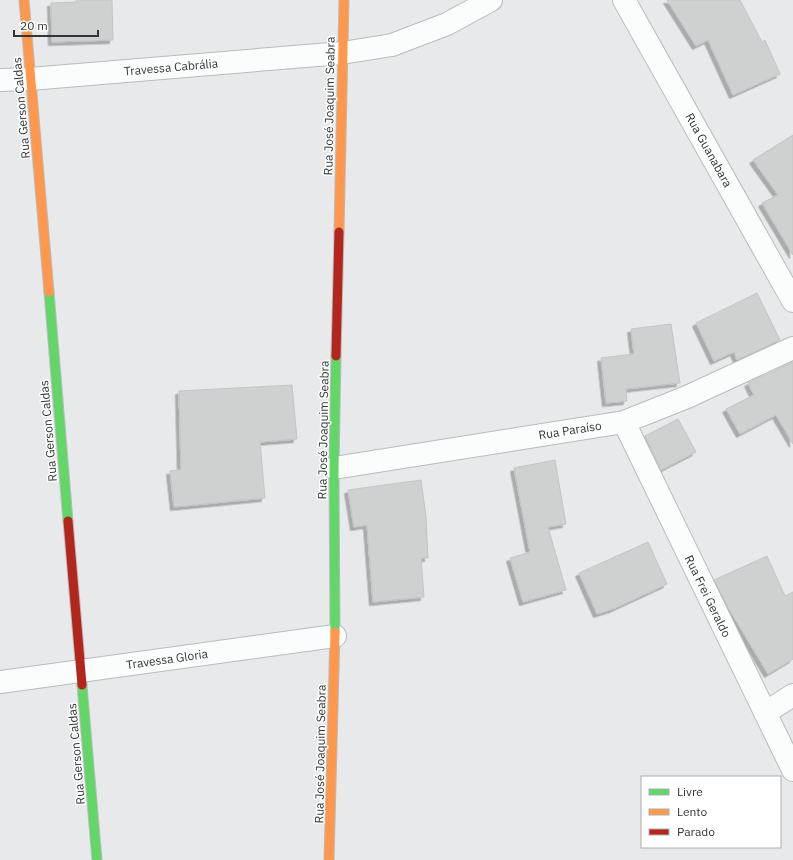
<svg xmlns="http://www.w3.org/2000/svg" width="793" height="860" font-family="'IBM Plex Sans',sans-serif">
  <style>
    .building { fill: #cfd0d0; stroke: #c4c4c4; filter: url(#shadow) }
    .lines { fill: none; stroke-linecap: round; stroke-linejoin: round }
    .street-casing { stroke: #b9bbbc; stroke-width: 24 }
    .fast-casing { stroke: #b9bbbc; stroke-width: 11 }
    .slow-casing { stroke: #b9bbbc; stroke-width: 11 }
    .jam-casing { stroke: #b9bbbc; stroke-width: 11 }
    .street { stroke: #fbfcfc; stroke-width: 22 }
    .fast { stroke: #63d668; stroke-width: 9 }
    .slow { stroke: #ff974d; stroke-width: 9 }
    .jam { stroke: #b3261e; stroke-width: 9 }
    .labels { text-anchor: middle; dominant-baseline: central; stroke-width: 3; stroke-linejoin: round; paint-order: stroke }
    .street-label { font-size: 12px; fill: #333434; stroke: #fff }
  </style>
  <defs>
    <filter id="shadow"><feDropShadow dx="-3.5" dy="3.5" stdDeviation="0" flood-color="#0004"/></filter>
  </defs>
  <rect width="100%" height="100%" fill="#e7e9ea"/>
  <path class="building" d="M 76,0 L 112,0 L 113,40 L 52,42 L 51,3 L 76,2 Z
    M 667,0 L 740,0 L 762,42 L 765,40 L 780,74 L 733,95 L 708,40 L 696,46 Z
    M 793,135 L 793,255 L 762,203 L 778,195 L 753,160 Z
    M 757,293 L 780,340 L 737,360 L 734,352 L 714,361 L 696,323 Z
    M 671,324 L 680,383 L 626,389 L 627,401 L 606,403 L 601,358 L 634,354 L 631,329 Z
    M 793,362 L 793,444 L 776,415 L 740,434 L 726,409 L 754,395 L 748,383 Z
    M 292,385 L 297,439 L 260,442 L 265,498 L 174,507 L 170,471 L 181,470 L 179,391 Z
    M 678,419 L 696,452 L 661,470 L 645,436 Z
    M 555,460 L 566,524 L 548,527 L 566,590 L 523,602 L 510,558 L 530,552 L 514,468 Z
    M 421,480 L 426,517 L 428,558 L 421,558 L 424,597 L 373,602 L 367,525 L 354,527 L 348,490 Z
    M 648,542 L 667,584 L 613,609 L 597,614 L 579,573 Z
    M 767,556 L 785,596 L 793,592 L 793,659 L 768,674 L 729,609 L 714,580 Z"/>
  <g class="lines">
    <defs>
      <path id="street" d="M 624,0 L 793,301
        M 0,80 L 30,79 L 342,53 L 392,45 L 447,24 L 491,0
        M 624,422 L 793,770
        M 334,468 L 624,422 L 687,397 L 793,348
        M 0,682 L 335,636
        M 765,713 L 793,695"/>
      <path id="fast" d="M 49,292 L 68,521
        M 335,632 L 334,468 L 336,356
        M 82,685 L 97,860"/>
      <path id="slow" d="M 24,0 L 49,292
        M 339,232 L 344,0
        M 329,860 L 335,632"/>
      <path id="jam" d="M 336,356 L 339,232
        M 68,521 L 82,685"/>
    </defs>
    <use href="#street" class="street-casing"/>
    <use href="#fast" class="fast-casing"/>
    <use href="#slow" class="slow-casing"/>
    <use href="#jam" class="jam-casing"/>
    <use href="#street" class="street"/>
    <use href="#fast" class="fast"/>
    <use href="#slow" class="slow"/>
    <use href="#jam" class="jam"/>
  </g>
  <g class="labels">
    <g class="street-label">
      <text transform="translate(171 67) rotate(-5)">Travessa Cabrália</text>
      <text transform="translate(329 106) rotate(-89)">Rua José Joaquim Seabra</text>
      <text transform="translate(21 108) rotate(-95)">Rua Gerson Caldas</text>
      <text transform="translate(709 150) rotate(61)">Rua Guanabara</text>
      <text transform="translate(323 430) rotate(-89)">Rua José Joaquim Seabra</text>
      <text transform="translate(570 430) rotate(-9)">Rua Paraíso</text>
      <text transform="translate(48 431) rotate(-95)">Rua Gerson Caldas</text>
      <text transform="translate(708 596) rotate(64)">Rua Frei Geraldo</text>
      <text transform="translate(167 659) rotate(-8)">Travessa Gloria</text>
      <text transform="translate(76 754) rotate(-95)">Rua Gerson Caldas</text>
      <text transform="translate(320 754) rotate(-89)">Rua José Joaquim Seabra</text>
    </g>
  </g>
  <rect x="641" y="776" width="140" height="72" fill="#ffffff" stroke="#adaeae"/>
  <rect x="649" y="789" width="20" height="6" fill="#63d668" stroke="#adaeae"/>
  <text x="677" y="796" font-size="12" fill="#333434">Livre</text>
  <rect x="649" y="809" width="20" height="6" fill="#ff974d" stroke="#adaeae"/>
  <text x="677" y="816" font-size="12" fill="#333434">Lento</text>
  <rect x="649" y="829" width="20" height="6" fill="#b3261e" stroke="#adaeae"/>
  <text x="677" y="836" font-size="12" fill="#333434">Parado</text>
  <path d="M14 30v6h84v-6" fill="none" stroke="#333434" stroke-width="2"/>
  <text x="20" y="30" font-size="12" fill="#333434" stroke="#ffffff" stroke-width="3" paint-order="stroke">20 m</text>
</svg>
